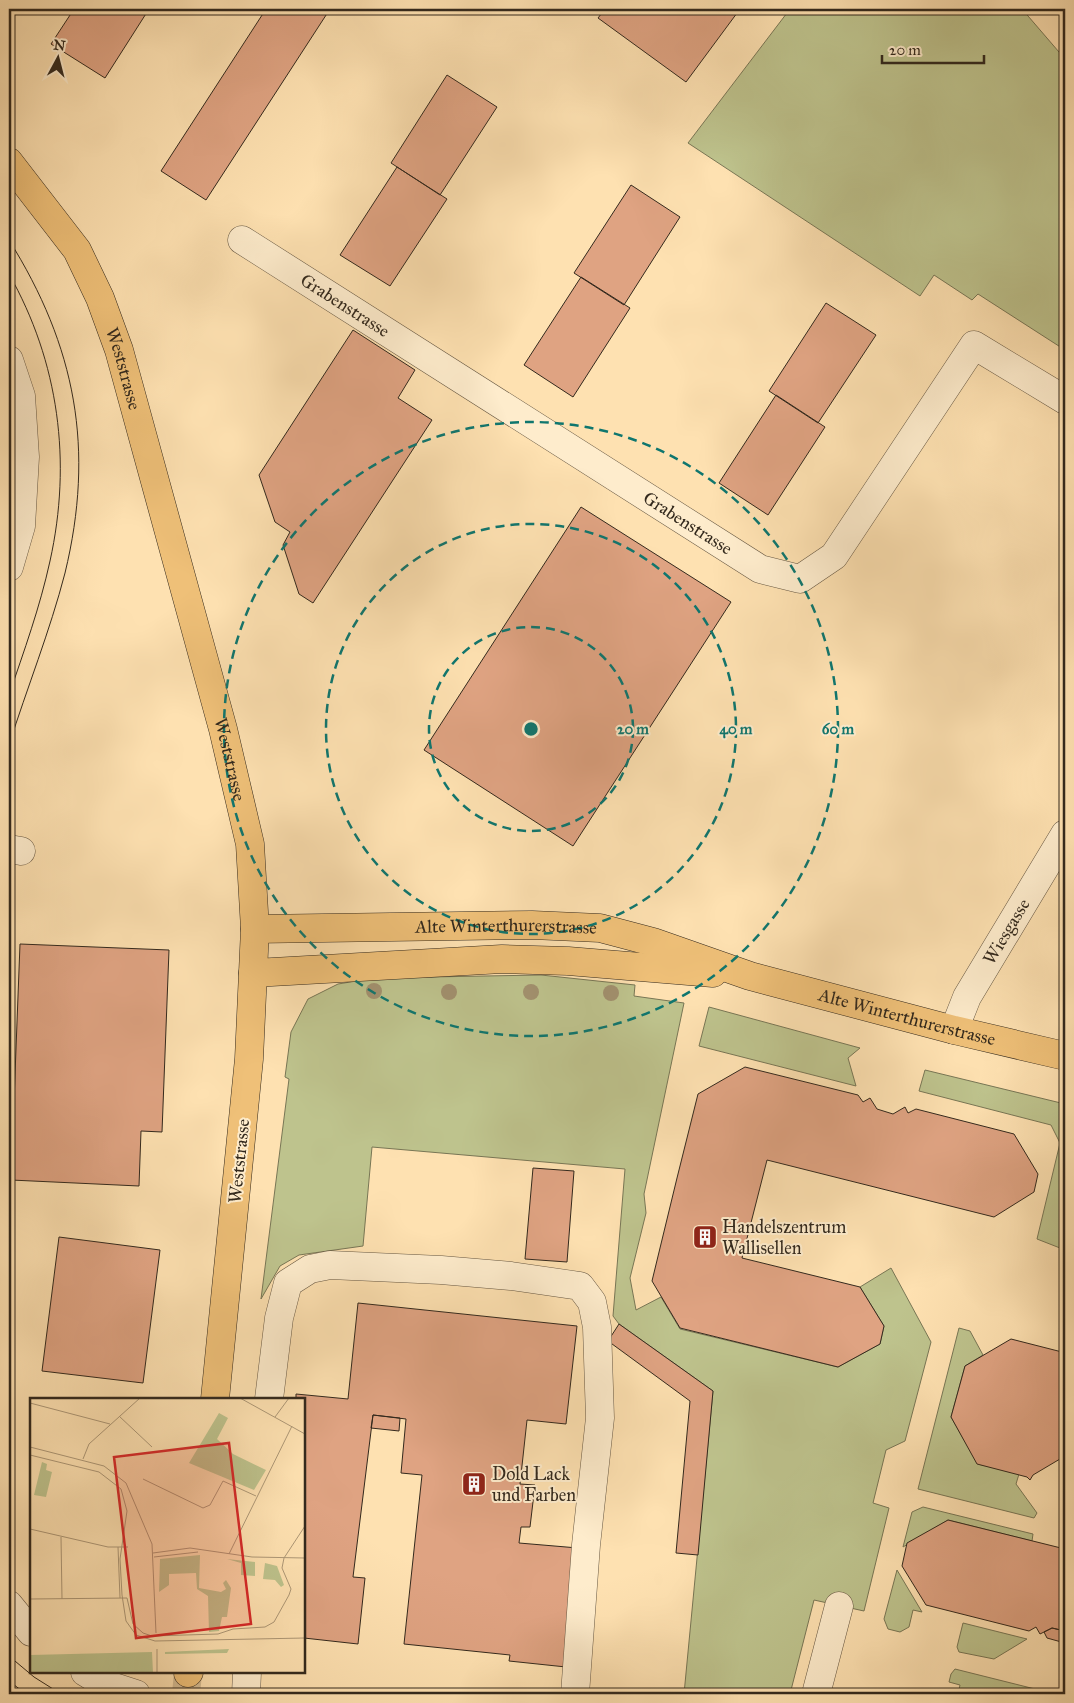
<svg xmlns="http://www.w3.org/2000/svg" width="1074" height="1703" font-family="'IM FELL Great Primer',serif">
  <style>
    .green { fill: #bec38d; stroke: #787655 }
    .building { fill: #dfa382; stroke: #33291d }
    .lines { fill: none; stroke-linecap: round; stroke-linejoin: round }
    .major-tunnel { stroke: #d5bc93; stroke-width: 28; stroke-dasharray: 28 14; stroke-linecap: butt }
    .minor-casing { stroke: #665742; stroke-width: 29 }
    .major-casing { stroke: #33291d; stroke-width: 29 }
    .minor { stroke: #feeccc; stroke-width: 28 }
    .major { stroke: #efc078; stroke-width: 28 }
    .tram { stroke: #33291d; stroke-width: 1 }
    .tree { fill: #a2916f }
    .ring { fill: none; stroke: #0f766e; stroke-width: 2.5; stroke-dasharray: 9 6 }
    .labels { text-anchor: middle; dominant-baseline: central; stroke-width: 4; stroke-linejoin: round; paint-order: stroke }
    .street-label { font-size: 18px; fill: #33291d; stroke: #feeccc }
    .poi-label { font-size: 18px; fill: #33291d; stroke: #feeccc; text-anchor: start }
    .inset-road { fill: none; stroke: #ad9776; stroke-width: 1 }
    .view { fill: #d62828; fill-opacity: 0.15; stroke: #d62828; stroke-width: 2.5 }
    .inset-edge { fill: none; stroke: #33291d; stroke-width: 2.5 }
    .centre { fill: #0f766e; stroke: #feeccc; stroke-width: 2.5 }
    .ring-label { font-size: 15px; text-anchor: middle; font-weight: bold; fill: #0f766e; stroke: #feeccc; stroke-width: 4; stroke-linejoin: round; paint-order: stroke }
  </style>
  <rect width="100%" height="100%" fill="#fee1b1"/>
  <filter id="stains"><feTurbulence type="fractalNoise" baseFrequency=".004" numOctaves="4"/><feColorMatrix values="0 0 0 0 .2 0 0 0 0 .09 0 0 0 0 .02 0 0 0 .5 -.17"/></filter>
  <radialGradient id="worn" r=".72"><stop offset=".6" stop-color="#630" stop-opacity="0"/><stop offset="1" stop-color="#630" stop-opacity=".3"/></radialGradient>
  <path class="green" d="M 790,9 L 1022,9 L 1065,59 L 1065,350 L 978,294 L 972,300 L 934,275 L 920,296 L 688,143 Z
    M 541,975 L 635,985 L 634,996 L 684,1003 L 644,1194 L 646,1213 L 630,1278 L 636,1310 L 661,1297 L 680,1329 L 838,1367 L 880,1344 L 884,1326 L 860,1287 L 891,1268 L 931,1342 L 905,1441 L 886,1450 L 873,1503 L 889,1508 L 864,1611 L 814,1600 L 790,1694 L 684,1694 L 713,1391 L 619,1324 L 613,1316 L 625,1169 L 372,1147 L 363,1246 L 299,1255 L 280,1266 L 261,1299 L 289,1079 L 285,1077 L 291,1032 L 308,999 L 338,984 L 375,978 Z
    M 709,1007 L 860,1048 L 848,1058 L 856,1086 L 699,1046 Z
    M 925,1070 L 1065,1104 L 1065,1245 L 1060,1248 L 1037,1239 L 1060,1143 L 1051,1125 L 919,1091 Z
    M 959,1328 L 970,1331 L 983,1355 L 965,1366 L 951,1417 L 978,1464 L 1019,1474 L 1016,1484 L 1037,1513 L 1034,1518 L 918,1489 Z
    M 923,1507 L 1033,1534 L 1032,1541 L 948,1520 L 903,1547 L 912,1512 Z
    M 897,1570 L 922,1612 L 913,1610 L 909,1627 L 900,1632 L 888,1629 L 884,1619 Z
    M 963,1623 L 1027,1639 L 994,1659 L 959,1652 L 957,1647 Z
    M 955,1669 L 1055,1694 L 958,1694 L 960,1685 L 949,1682 L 951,1674 Z"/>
  <path class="building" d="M 74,9 L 149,9 L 105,78 L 51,44 Z
    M 266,9 L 330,9 L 206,200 L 161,171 Z
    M 605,9 L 740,9 L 686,82 L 598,18 Z
    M 447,75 L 497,107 L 440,195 L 391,163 Z
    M 397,167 L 447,199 L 390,286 L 340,255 Z
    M 631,185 L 680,217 L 624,305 L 574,273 Z
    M 581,277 L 630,308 L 573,397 L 524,365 Z
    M 826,303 L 876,335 L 818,423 L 769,391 Z
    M 353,330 L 415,370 L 398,398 L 432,420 L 313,603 L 299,594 L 283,545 L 290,532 L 275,522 L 259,475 Z
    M 776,395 L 825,427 L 768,515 L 719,483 Z
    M 581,507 L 731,602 L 573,846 L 424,750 Z
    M 20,944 L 169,950 L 162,1132 L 141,1131 L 139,1186 L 11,1180 Z
    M 745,1067 L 858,1095 L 863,1102 L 870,1098 L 877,1109 L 893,1114 L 905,1107 L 908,1113 L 916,1109 L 1014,1134 L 1038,1174 L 1034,1192 L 994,1217 L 767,1160 L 742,1258 L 860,1287 L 884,1326 L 880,1344 L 838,1367 L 680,1328 L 652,1281 L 677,1178 L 698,1094 Z
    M 533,1168 L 574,1171 L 567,1262 L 525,1259 Z
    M 59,1237 L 160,1250 L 143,1383 L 42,1371 Z
    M 358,1303 L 577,1326 L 566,1424 L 527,1420 L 520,1484 L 535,1485 L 530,1527 L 521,1527 L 519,1543 L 578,1548 L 566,1667 L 509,1661 L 510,1655 L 404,1644 L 422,1475 L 401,1473 L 406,1419 L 373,1415 L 353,1577 L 365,1578 L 358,1644 L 304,1638 L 304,1399 L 296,1399 L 296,1394 L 348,1399 Z
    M 619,1324 L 713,1391 L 698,1555 L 676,1553 L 690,1401 L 608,1341 Z
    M 1011,1339 L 1062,1352 L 1065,1358 L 1065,1456 L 1033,1475 L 1030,1480 L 1027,1477 L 977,1464 L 951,1417 L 965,1366 Z
    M 373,1415 L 400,1418 L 399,1431 L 371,1428 Z
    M 948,1520 L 1065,1549 L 1065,1631 L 1052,1628 L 1040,1634 L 1036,1627 L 1029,1631 L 926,1605 L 902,1566 L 907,1543 Z
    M 1052,1628 L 1065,1631 L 1065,1643 L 1047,1638 L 1044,1632 Z"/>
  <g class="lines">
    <path class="major-tunnel" d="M 186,1694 L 188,1673"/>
    <defs>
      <g id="minor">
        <path id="s1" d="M 242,240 L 760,569 L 800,579 L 834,556 L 974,345 L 1065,400"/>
        <path d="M 9,360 L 21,396 L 25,457 L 21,526 L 9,567"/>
        <path d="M 9,849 L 21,851"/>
        <path id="s2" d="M 954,1030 L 967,997 L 1065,834"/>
        <path d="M 269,1399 L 279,1318 L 288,1283 L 310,1269 L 330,1265 L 441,1270 L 511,1276 L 580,1286 L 592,1302 L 597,1327 L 600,1418 L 586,1545 L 575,1694"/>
        <path d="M 9,1605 L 31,1632"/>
        <path d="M 85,1672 L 105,1684 L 136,1694"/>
        <path d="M 246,1694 L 247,1672"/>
        <path d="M 816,1694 L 839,1606"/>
      </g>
      <g id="major">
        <path id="s3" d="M 9,162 L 77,250 L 100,298 L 119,350 L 223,729 L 250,844 L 255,929 L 249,1059 L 215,1399"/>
        <path id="s4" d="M 255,929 L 532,925 L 600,928 L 653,942 L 750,976 L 954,1030 L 1065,1056"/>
        <path d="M 253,973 L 502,959 L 568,961 L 713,973"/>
        <path d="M 188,1673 L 189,1672"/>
      </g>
    </defs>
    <use href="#minor" class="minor-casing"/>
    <use href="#major" class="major-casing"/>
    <use href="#minor" class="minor"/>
    <use href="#major" class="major"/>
    <path class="tram" d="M 9,240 C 76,347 95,449 65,573 C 50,631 27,688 9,745
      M 9,274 C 59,362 72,462 50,561 C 40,607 24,651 9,695
      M 9,1656 L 34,1677 L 61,1694
      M 9,1681 L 26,1694"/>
  </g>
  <g class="tree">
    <circle cx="374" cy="991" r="8"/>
    <circle cx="449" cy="992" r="8"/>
    <circle cx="531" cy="992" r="8"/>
    <circle cx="611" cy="993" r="8"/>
  </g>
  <g class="ring">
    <circle cx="531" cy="729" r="102"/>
    <circle cx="531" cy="729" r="205"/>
    <circle cx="531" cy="729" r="307"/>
  </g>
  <defs>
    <symbol id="building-square" viewBox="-11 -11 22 22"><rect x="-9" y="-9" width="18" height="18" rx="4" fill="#8f2418" stroke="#feeccc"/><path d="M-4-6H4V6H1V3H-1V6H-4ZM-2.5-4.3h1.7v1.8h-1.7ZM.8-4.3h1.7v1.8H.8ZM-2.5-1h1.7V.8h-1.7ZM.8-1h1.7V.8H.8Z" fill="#fff"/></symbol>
  </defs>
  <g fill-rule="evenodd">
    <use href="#building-square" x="691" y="1223" width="28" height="28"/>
    <use href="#building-square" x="460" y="1470" width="28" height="28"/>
  </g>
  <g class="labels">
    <g class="street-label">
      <text stroke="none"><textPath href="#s1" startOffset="122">Grabenstrasse</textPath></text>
      <text stroke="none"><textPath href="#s3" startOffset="239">Weststrasse</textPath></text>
      <text stroke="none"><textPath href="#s1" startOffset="528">Grabenstrasse</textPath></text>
      <text stroke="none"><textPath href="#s3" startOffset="644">Weststrasse</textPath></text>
      <text stroke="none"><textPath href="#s4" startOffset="251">Alte Winterthurerstrasse</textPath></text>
      <text stroke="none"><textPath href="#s2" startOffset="112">Wiesgasse</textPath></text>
      <text stroke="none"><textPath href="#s4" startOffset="665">Alte Winterthurerstrasse</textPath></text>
      <text transform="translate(239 1161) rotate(-84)">Weststrasse</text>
    </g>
    <g class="poi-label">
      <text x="722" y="1227">Handelszentrum<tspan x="722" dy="21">Wallisellen</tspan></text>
      <text x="492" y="1474">Dold Lack<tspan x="492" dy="21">und Farben</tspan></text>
    </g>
  </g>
  <g transform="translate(30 1398)">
    <rect width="275" height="275" fill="#fee1b1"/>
    <path d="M 189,15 L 198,20 L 187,41 L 203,56 L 236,72 L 224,92 L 159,65 ZM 12,64 L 17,66 L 16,72 L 22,74 L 16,99 L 4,97 ZM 170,157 L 169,190 L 191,194 L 196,191 L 193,185 L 196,182 L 201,190 L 197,219 L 192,219 L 189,233 L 179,234 L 178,198 L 167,191 L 166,175 L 139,176 L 139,187 L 129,194 L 130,161 ZM 197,161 L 225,164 L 225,178 L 211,177 L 211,165 ZM 235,165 L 247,168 L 254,187 L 251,189 L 245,182 L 233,181 ZM 199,251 L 197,255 L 135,256 L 135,254 ZM 122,254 L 123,275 L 0,275 L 0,257 Z" fill="#bec38d"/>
    <path class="inset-road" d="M 210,0 L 275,36M 0,5 L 80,26M 89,18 L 122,49M 245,19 L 259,0M 0,49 L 74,68 L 96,85 L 122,146 L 126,235M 0,57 L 69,74 L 91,91 L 97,113 L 90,161 L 92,197 L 96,223 L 106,237 L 125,243 L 275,240M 53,61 L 59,46 L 110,0M 113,81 L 173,110 L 180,107 L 193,83 L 226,98M 0,131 L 78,149 L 98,149M 31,139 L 32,201M 88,149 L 90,200M 123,155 L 160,150 L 222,159 L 275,160M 199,156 L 262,28M 124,159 L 168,154M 0,201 L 97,200 L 103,226 L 113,235 L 122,238 L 188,236 L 203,231 L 235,229 L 244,224 L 259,197 L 261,191 L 252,170 L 254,160 L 275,128M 127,251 L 127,275"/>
    <path class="view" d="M 199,45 L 221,226 L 106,240 L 84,59 Z"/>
    <rect width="275" height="275" class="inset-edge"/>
  </g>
  <circle cx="531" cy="729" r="8" class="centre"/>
  <g class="ring-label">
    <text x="633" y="734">20 m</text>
    <text x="736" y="734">40 m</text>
    <text x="838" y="734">60 m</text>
  </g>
  <rect width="1074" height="1703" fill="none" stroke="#fee1b1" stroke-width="30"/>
  <rect x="10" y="10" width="1054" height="1683" fill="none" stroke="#33291d" stroke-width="2.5"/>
  <rect x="15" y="15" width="1044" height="1673" fill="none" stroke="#33291d"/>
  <g transform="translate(58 58) rotate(7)" stroke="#feeccc" stroke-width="4" paint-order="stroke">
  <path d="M0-4L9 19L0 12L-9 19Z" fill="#33291d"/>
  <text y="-8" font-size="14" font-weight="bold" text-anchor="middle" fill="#33291d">N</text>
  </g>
  <path d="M882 55v8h102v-8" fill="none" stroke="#33291d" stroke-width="2.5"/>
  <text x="889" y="55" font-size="15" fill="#33291d" stroke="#feeccc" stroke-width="4" paint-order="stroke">20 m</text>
  <rect width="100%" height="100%" filter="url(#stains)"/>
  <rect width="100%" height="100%" fill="url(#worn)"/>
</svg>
